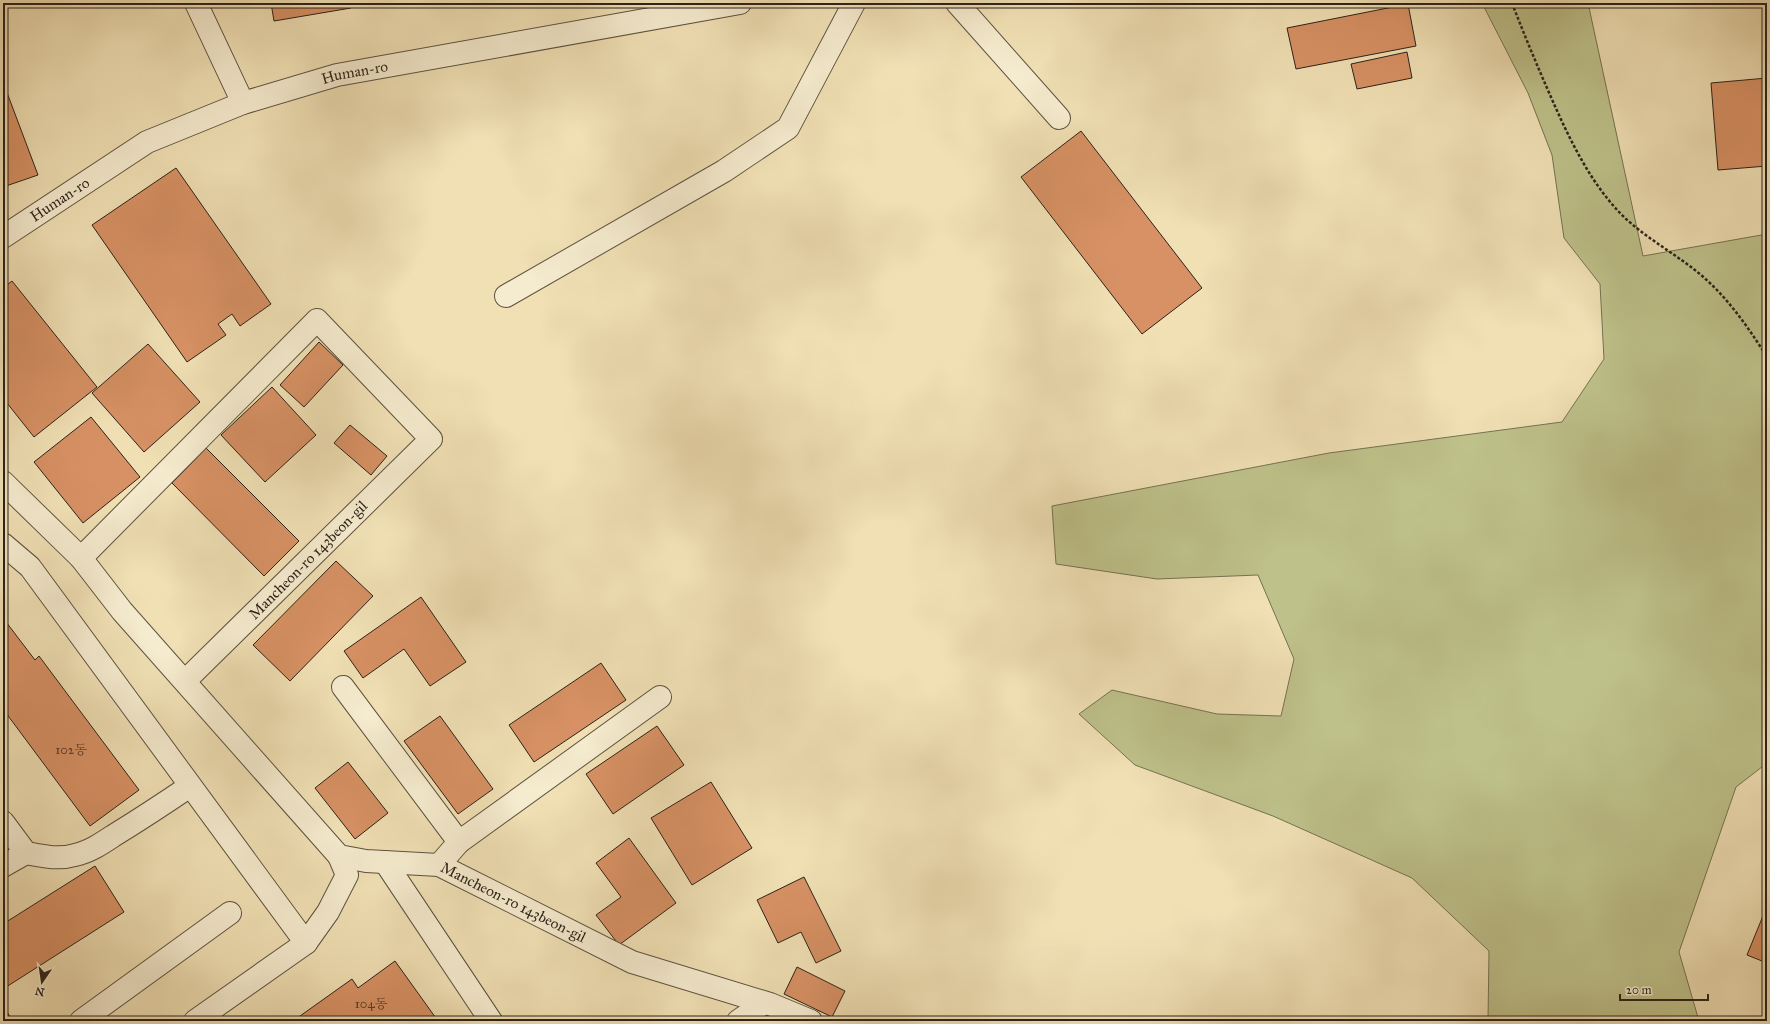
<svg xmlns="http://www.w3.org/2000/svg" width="1770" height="1024" font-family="'IM FELL Great Primer','Noto Serif KR',serif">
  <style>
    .green { fill: #bec18a; stroke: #757252 }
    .building { fill: #d79164; stroke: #2c221a }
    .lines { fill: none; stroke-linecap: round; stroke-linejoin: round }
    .minor-casing { stroke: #5d5240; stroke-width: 24 }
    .path { stroke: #2c221a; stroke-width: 2.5; stroke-dasharray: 3 2; stroke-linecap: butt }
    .minor { stroke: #f5ebce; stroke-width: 22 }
    .labels { text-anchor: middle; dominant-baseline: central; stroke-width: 4; stroke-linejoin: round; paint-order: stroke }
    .number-label { font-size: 13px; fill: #573e2c }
    .street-label { font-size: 15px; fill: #2c221a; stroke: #f5ebce }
  </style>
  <rect width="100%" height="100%" fill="#f0e0b4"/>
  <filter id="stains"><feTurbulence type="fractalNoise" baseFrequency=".005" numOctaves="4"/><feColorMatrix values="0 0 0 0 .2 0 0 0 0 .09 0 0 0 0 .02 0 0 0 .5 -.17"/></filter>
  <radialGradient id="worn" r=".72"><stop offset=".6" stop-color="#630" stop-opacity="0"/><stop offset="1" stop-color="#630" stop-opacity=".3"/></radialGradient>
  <path class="green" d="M 1482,3 L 1588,3 L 1643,256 L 1767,234 L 1767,763 L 1736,787 L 1679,952 L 1699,1021 L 1488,1021 L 1489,951 L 1412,878 L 1273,816 L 1135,765 L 1079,714 L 1112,690 L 1217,714 L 1281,716 L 1294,659 L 1258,575 L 1157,579 L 1056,564 L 1052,506 L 1329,453 L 1562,422 L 1604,359 L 1600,284 L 1564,238 L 1552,155 L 1528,93 Z"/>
  <path class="building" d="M 271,3 L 350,3 L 351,8 L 274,21 Z
    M 1408,4 L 1416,46 L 1296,69 L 1287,28 Z
    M 1407,52 L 1412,78 L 1357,89 L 1351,64 Z
    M 1767,78 L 1767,166 L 1718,170 L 1711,83 Z
    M 3,82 L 38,175 L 3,187 Z
    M 1081,131 L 1202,288 L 1142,334 L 1021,177 Z
    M 176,168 L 271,304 L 240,326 L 232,314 L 218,324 L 226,335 L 187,362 L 92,225 Z
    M 12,281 L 97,387 L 34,437 L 3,398 L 3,288 Z
    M 319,342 L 343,365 L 304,407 L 280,385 Z
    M 148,344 L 200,402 L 144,452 L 92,393 Z
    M 272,387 L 316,435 L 265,482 L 221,435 Z
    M 91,417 L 140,477 L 83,523 L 34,462 Z
    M 350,425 L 387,456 L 371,475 L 334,443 Z
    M 206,448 L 299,541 L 264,576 L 172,483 Z
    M 336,561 L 373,596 L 290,681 L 253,645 Z
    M 421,597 L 466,662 L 430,686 L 404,649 L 363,678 L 344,651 Z
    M 3,618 L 35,660 L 39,656 L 139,790 L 90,826 L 3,709 Z
    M 601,663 L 626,700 L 534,762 L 509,725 Z
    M 440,716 L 493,789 L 458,814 L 404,741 Z
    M 657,726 L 684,765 L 613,814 L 586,774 Z
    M 348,762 L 388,813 L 355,839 L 315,788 Z
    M 711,782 L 752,848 L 692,885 L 651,818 Z
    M 629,838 L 676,903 L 619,945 L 596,915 L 621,897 L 596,863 Z
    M 95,866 L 124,912 L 3,989 L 3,924 Z
    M 804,877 L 841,951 L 816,963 L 801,932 L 778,943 L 757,900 Z
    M 1767,906 L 1767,963 L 1747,955 Z
    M 395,961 L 438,1021 L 293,1021 L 352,979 L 358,988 Z
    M 797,967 L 845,991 L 832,1017 L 784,994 Z
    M 3,1006 L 13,1021 L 3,1021 Z"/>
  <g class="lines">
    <defs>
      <g id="minor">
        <path d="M 196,3 L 243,103"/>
        <path d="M 957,3 L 1059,118"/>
        <path id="s1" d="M 3,237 L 147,142 L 243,103 L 337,75 L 740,3"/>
        <path d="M 506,296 L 724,171 L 788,128 L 854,3"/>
        <path id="s2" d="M 3,482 L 81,558 L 122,611 L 339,856 L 366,861 L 439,865 L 632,962 L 770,1004 L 811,1021"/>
        <path d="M 3,544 L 30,567 L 306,943"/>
        <path d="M 81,558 L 317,320 L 431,439 L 185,681"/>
        <path d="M 343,687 L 459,842"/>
        <path d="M 3,822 L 26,853"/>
        <path d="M 385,862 L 491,1021"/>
        <path d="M 439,865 L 459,842 L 660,697"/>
        <path d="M 3,866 L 26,853 C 42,856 58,860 75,855 C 89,852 101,844 113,836 C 139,820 165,803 190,786"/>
        <path d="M 81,1021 L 230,913"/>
        <path d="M 195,1021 L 306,943 L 328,912 L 347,875 L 339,856"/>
        <path d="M 738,1021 L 764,1003"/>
      </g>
    </defs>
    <use href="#minor" class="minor-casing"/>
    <path class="path" d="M 1512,3 C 1525,37 1539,70 1554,104 C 1571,142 1590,181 1619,212 C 1643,237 1675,253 1701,275 C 1728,298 1748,327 1767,357"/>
    <use href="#minor" class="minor"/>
  </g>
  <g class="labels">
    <g class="number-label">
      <text x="71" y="750">102동</text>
      <text x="371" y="1004">104동</text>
    </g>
    <g class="street-label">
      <text stroke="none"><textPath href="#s1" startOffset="392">Human-ro</textPath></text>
      <text stroke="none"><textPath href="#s1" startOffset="68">Human-ro</textPath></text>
      <text transform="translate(308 560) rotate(-45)">Mancheon-ro 143beon-gil</text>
      <text stroke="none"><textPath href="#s2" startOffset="687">Mancheon-ro 143beon-gil</textPath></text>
    </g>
  </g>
  <rect width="1770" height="1024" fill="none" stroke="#f0e0b4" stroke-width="16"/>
  <rect x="4" y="4" width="1762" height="1016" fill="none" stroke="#2c221a" stroke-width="2"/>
  <rect x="8" y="8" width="1754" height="1008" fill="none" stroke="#2c221a"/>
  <g transform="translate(42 982) rotate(193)" stroke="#f5ebce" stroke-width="3" paint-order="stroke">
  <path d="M0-3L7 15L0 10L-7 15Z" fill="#2c221a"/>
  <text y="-6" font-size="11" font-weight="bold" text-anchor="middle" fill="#2c221a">N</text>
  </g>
  <path d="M1620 994v6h88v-6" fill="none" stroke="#2c221a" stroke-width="2"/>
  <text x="1626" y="994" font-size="12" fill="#2c221a" stroke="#f5ebce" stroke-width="3" paint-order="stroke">20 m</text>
  <rect width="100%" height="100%" filter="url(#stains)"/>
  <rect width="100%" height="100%" fill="url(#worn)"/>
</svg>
